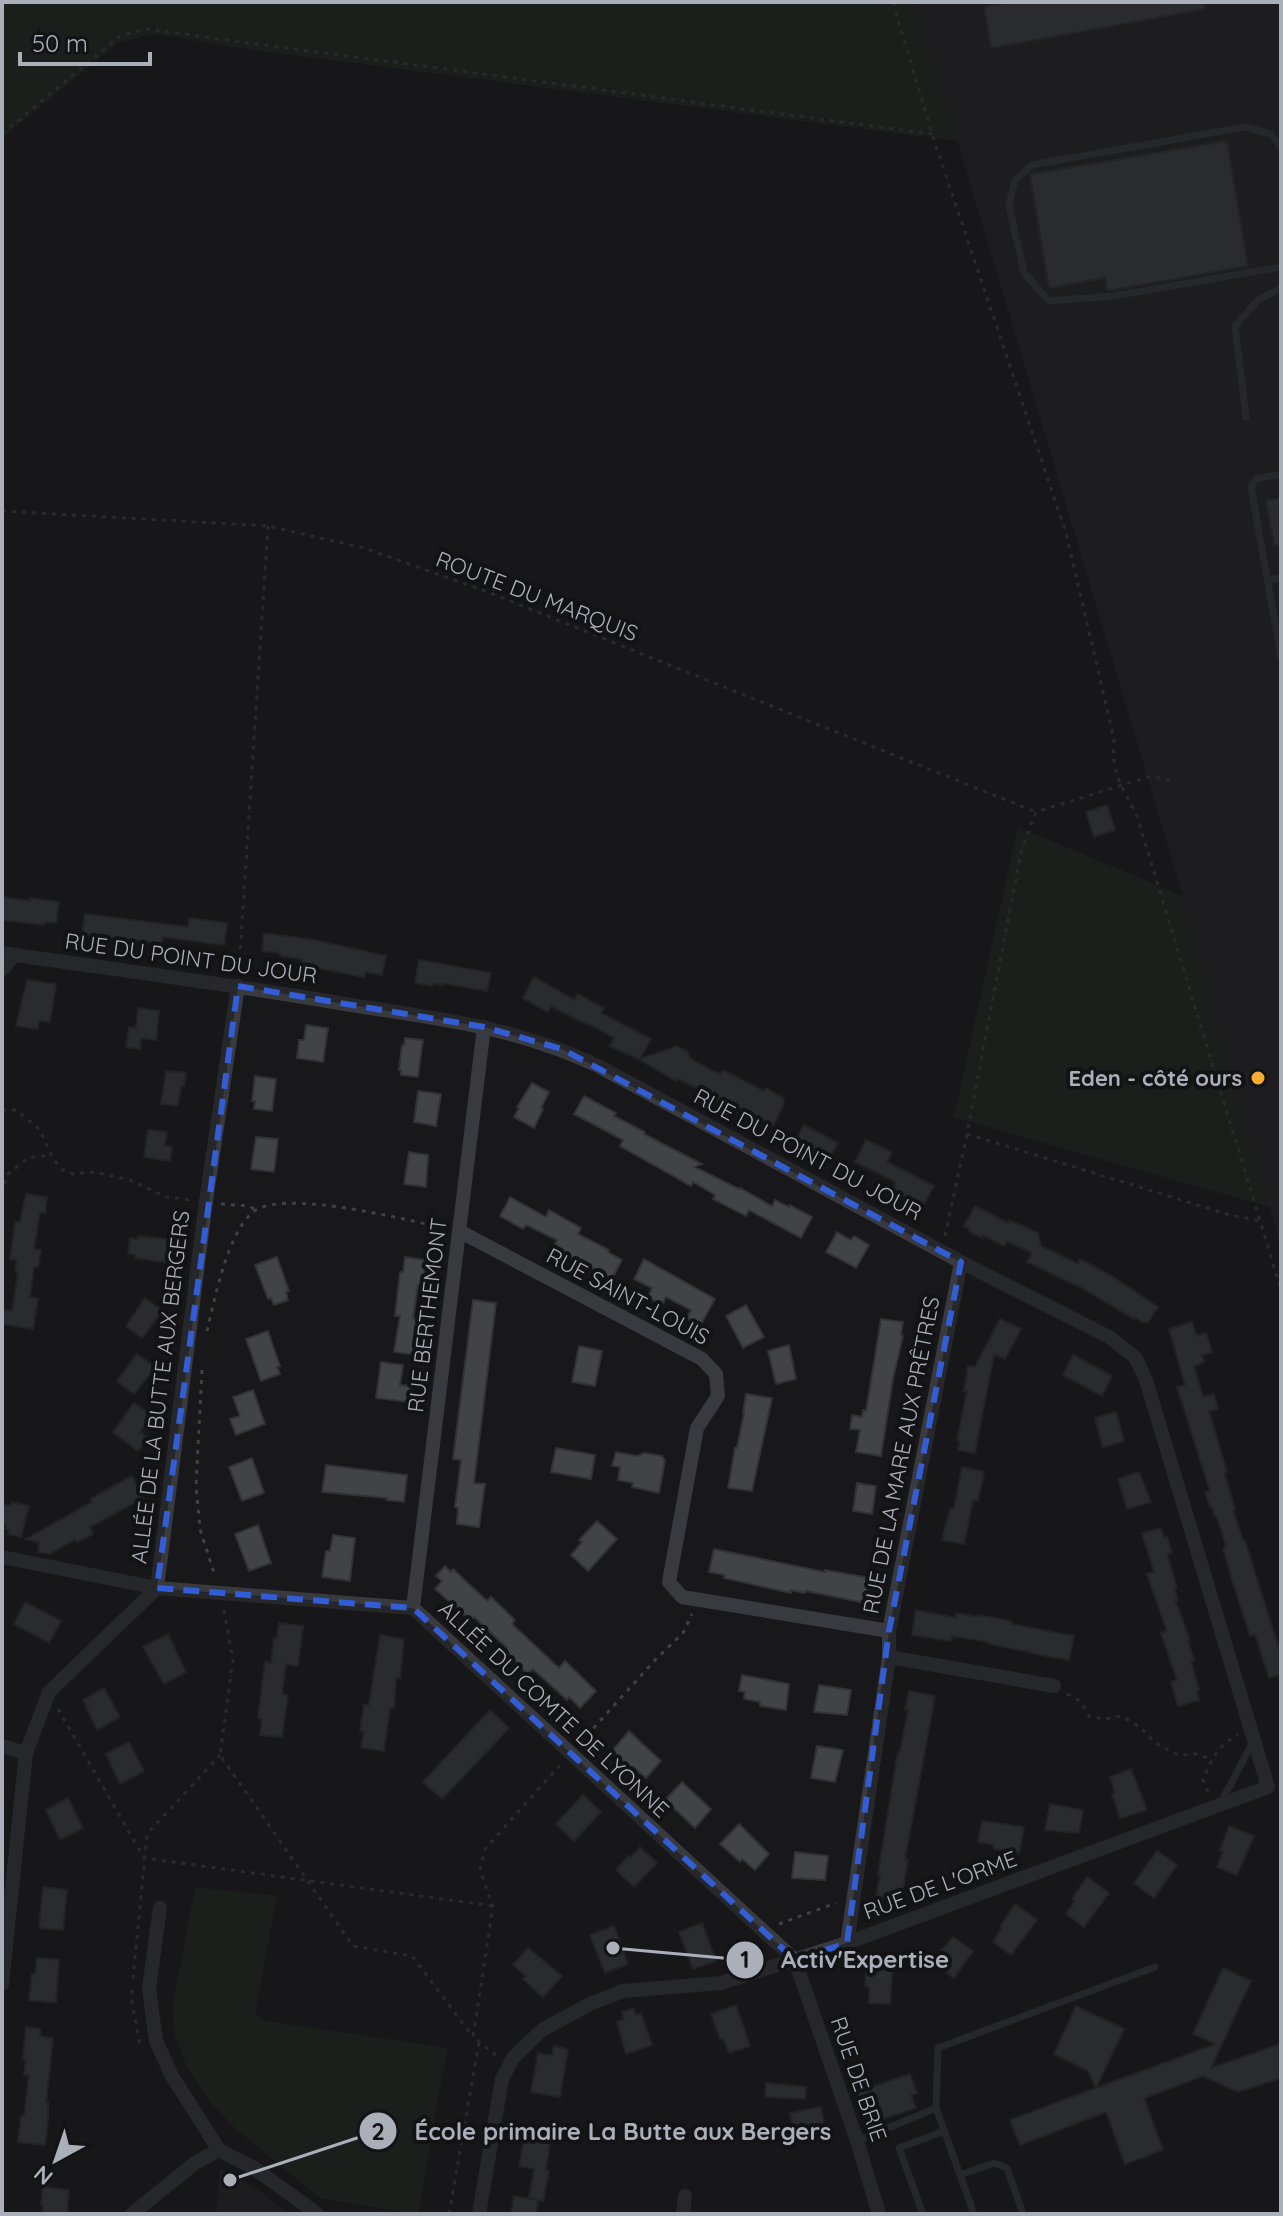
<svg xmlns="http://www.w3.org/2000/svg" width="1283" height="2216" font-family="Quicksand,sans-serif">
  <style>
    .built { fill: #242427 }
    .green { fill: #1f2820 }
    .building { fill: #424347; stroke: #323236; stroke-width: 2 }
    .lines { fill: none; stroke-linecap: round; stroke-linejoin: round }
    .path { stroke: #3f4146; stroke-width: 3; stroke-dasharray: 4 6; stroke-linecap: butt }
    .service { stroke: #393a3f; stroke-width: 7 }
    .minor { stroke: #393a3f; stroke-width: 14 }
    .marked { fill: none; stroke: #325dd4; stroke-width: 6; stroke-dasharray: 16 10; stroke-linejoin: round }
    .poi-dot { fill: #f6ac33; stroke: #131315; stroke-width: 3 }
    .labels { text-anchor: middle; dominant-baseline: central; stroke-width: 8; stroke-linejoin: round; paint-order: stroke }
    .street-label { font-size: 22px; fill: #aaafba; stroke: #131315 }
    .poi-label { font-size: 22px; font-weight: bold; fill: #aaafba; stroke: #131315; text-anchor: end }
    .leader { fill: none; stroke: #aaafba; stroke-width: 3 }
    .callout-dot { fill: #aaafba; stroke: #131315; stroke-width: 3 }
    .mark-label { font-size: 24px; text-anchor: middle; font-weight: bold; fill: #111 }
    .callout-label { font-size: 24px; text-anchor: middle; font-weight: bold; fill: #aaafba; stroke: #131315; stroke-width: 8; stroke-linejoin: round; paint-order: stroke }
  </style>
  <rect width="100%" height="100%" fill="#18181a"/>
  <path class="built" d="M 916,2 L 1281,2 L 1281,1247 L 1183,896 Z
    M 220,2169 L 261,2192 L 288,2214 L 215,2214 L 217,2211 Z"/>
  <path class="green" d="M 2,2 L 916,2 L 958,141 L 246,49 L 155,34 L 119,42 L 2,138 Z
    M 1018,827 L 1183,896 L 1270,1207 L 954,1117 Z
    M 195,1887 L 277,1896 L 255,2013 L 266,2021 L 447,2048 L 418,2214 L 320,2198 L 236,2129 L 211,2103 L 188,2069 L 175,2037 L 173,2005 Z"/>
  <path class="building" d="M 1011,2 L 1204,2 L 1205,9 L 991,48 L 984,7 Z
    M 1227,141 L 1248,266 L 1113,290 L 1107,290 L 1105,278 L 1049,288 L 1030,176 L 1031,174 Z
    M 1281,498 L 1281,545 L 1274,545 L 1266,501 Z
    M 1107,805 L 1115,830 L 1094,837 L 1086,812 Z
    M 2,897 L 30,901 L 30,898 L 59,902 L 56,923 L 45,922 L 44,925 L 2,920 Z
    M 85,914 L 188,927 L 189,918 L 227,923 L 224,945 L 163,937 L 162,943 L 82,935 Z
    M 264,933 L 314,940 L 386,956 L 382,975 L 366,972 L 364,977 L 301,965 L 302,959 L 280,956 L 280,953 L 262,951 Z
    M 419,960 L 491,973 L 487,991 L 442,983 L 442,985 L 432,983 L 432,986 L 415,983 Z
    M 534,977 L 575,1000 L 578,994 L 604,1008 L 601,1013 L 651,1039 L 640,1059 L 677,1046 L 688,1052 L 690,1058 L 713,1071 L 721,1074 L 723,1070 L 764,1091 L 766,1088 L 783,1098 L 784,1104 L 773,1126 L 738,1107 L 736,1112 L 702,1094 L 703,1091 L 677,1078 L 676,1081 L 628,1053 L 628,1055 L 610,1046 L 614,1038 L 587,1023 L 586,1024 L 551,1006 L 548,1012 L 523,998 Z
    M 27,980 L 56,984 L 50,1022 L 39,1020 L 38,1029 L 16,1026 Z
    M 138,1008 L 159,1011 L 156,1040 L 141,1038 L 140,1049 L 126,1047 L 129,1027 L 136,1028 Z
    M 306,1025 L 328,1028 L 323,1062 L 297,1058 L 299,1040 L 304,1040 Z
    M 405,1038 L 423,1040 L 418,1077 L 401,1075 L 401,1070 L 399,1070 L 402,1045 L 404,1045 Z
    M 166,1071 L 186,1073 L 184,1086 L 181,1086 L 178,1106 L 161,1104 Z
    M 255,1076 L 276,1079 L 272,1111 L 254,1109 L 255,1101 L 252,1101 Z
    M 532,1083 L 549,1092 L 541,1108 L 543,1109 L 534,1128 L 514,1117 L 519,1108 L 517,1107 Z
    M 418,1091 L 441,1094 L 436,1126 L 414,1122 Z
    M 584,1096 L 616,1113 L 614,1116 L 645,1132 L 644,1134 L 702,1164 L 695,1167 L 739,1189 L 740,1188 L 772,1206 L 775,1200 L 789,1207 L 790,1205 L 812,1217 L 801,1238 L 749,1210 L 746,1216 L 713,1199 L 715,1195 L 693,1182 L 691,1186 L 620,1146 L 623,1140 L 574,1114 Z
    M 804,1125 L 838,1143 L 828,1161 L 794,1143 Z
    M 148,1130 L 167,1132 L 165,1146 L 172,1147 L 170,1161 L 144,1157 Z
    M 256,1137 L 278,1139 L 274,1172 L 251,1169 Z
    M 866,1140 L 892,1152 L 887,1162 L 934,1186 L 923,1206 L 892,1190 L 896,1182 L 855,1162 Z
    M 409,1152 L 428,1155 L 426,1187 L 404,1184 Z
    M 26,1194 L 47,1197 L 45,1213 L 40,1212 L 34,1249 L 41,1250 L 38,1267 L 34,1267 L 30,1297 L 38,1298 L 33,1329 L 2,1324 L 3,1310 L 12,1311 L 18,1273 L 15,1272 L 17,1260 L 10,1259 L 15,1222 L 20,1222 Z
    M 510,1197 L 546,1217 L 549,1210 L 581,1228 L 578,1234 L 609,1250 L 608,1252 L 622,1260 L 612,1279 L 553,1248 L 557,1240 L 526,1225 L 523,1229 L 500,1216 Z
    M 975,1206 L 1008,1223 L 1009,1220 L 1038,1233 L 1041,1246 L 1078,1264 L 1080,1259 L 1112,1276 L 1158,1307 L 1148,1322 L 1142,1322 L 1135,1317 L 1134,1319 L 1082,1288 L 1027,1262 L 1032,1253 L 1007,1241 L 1004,1246 L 983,1235 L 982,1238 L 969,1231 L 970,1229 L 964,1226 Z
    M 837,1232 L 851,1240 L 854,1236 L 869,1245 L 856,1268 L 826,1252 Z
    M 138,1236 L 174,1240 L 172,1263 L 135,1258 L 136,1255 L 128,1253 L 130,1238 L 138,1239 Z
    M 277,1257 L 289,1291 L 286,1292 L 288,1300 L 274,1305 L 271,1298 L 268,1299 L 255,1265 Z
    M 405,1257 L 426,1260 L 423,1286 L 418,1285 L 413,1318 L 422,1319 L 417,1355 L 394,1352 L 400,1316 L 395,1316 L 400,1272 L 403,1272 Z
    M 644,1259 L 715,1299 L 700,1326 L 686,1319 L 691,1310 L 666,1297 L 662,1305 L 648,1297 L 652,1288 L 634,1279 Z
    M 145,1298 L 162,1311 L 142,1338 L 126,1326 Z
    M 473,1300 L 496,1303 L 474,1483 L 485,1484 L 479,1527 L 457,1524 L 458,1508 L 455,1507 L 461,1460 L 453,1459 Z
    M 746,1305 L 764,1337 L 743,1348 L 726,1316 Z
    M 881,1319 L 903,1322 L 901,1335 L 903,1336 L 893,1379 L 881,1456 L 856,1452 L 860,1430 L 850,1429 L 852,1415 L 862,1417 L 863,1410 L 866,1411 Z
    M 1000,1319 L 1021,1329 L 1005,1359 L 994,1354 L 975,1453 L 958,1450 L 960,1440 L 957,1440 L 967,1391 L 964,1391 L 968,1366 L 975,1367 Z
    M 1192,1322 L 1197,1336 L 1206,1333 L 1212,1352 L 1202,1355 L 1204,1362 L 1194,1366 L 1203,1397 L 1214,1394 L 1218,1409 L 1209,1411 L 1227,1472 L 1224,1472 L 1235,1509 L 1233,1510 L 1243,1541 L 1245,1541 L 1281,1655 L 1281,1674 L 1269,1678 L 1255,1634 L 1250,1636 L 1233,1583 L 1223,1549 L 1226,1545 L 1216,1515 L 1214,1515 L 1212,1506 L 1210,1507 L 1205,1492 L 1210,1491 L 1177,1387 L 1185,1385 L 1169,1329 Z
    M 268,1331 L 280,1366 L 277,1367 L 280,1374 L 261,1381 L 246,1339 Z
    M 789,1345 L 796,1379 L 776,1384 L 768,1351 Z
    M 579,1346 L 602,1351 L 595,1386 L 572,1382 Z
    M 137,1354 L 155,1367 L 134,1394 L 117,1381 Z
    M 1073,1355 L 1112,1376 L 1102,1396 L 1063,1375 Z
    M 381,1362 L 403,1365 L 400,1385 L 410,1386 L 408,1402 L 376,1398 Z
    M 253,1390 L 265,1424 L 236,1435 L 230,1419 L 240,1416 L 233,1397 Z
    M 746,1394 L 772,1398 L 752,1491 L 728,1488 L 735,1448 L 737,1448 L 744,1413 L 743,1413 Z
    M 134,1403 L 152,1416 L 140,1432 L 148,1438 L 138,1451 L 113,1432 Z
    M 1116,1412 L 1124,1441 L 1103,1447 L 1095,1418 Z
    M 556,1448 L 595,1455 L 591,1479 L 551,1472 Z
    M 616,1452 L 638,1456 L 644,1453 L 662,1456 L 665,1461 L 659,1493 L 632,1487 L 633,1483 L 618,1480 L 620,1467 L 612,1466 Z
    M 252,1458 L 264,1493 L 242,1501 L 229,1467 Z
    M 326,1465 L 407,1475 L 404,1502 L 386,1500 L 387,1498 L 322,1492 Z
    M 962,1467 L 984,1472 L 978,1501 L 973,1500 L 964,1544 L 942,1540 L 950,1509 L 954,1509 Z
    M 1139,1472 L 1151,1502 L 1127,1509 L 1118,1479 Z
    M 132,1476 L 143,1498 L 90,1527 L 93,1534 L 77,1542 L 76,1539 L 50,1554 L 38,1552 L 39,1542 L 26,1539 L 92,1502 L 90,1499 Z
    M 857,1483 L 876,1486 L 872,1514 L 853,1511 Z
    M 12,1502 L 29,1506 L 21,1537 L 8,1534 L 9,1530 L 5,1529 L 6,1525 L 2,1524 L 2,1504 L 11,1506 Z
    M 597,1521 L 617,1539 L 588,1571 L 571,1555 L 582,1542 L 579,1540 Z
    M 258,1525 L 271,1563 L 249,1571 L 235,1534 Z
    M 1161,1528 L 1164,1538 L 1167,1537 L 1172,1553 L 1167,1554 L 1177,1588 L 1174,1588 L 1178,1600 L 1175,1600 L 1190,1640 L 1188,1641 L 1194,1660 L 1191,1661 L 1199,1690 L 1197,1691 L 1199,1700 L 1178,1706 L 1171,1682 L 1177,1680 L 1161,1633 L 1167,1631 L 1147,1574 L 1154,1572 L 1142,1533 Z
    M 333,1535 L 355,1538 L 350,1581 L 322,1577 L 326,1551 L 330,1551 Z
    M 714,1549 L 825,1572 L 825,1570 L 870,1578 L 865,1603 L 806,1591 L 805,1593 L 791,1590 L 791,1593 L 724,1578 L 725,1575 L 709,1572 Z
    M 445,1566 L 451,1572 L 453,1569 L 487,1601 L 491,1597 L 515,1620 L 512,1624 L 559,1668 L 565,1661 L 596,1691 L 580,1708 L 569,1697 L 567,1700 L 533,1669 L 527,1674 L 505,1650 L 507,1648 L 474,1617 L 470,1620 L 435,1589 L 442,1581 L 436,1576 Z
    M 25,1602 L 61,1621 L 49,1643 L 14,1624 Z
    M 916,1610 L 956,1618 L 956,1613 L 978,1617 L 978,1615 L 1011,1621 L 1011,1624 L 1074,1636 L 1069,1660 L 1030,1653 L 1030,1652 L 989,1644 L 989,1642 L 952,1636 L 951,1641 L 912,1635 Z
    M 279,1623 L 303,1626 L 298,1666 L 286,1664 L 282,1694 L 288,1695 L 282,1737 L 260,1735 L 262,1719 L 258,1718 L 265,1662 L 271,1663 L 274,1638 L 277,1638 Z
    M 168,1634 L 186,1672 L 164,1684 L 143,1647 Z
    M 380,1635 L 404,1639 L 400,1678 L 396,1678 L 394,1708 L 390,1708 L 384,1751 L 361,1748 L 364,1731 L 360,1731 L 364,1705 L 369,1705 Z
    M 742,1675 L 789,1684 L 786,1710 L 760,1706 L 760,1702 L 744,1699 L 745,1692 L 739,1691 Z
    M 819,1685 L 851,1690 L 847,1715 L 814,1712 Z
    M 104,1688 L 120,1717 L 97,1730 L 83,1700 Z
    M 909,1691 L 935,1696 L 905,1859 L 908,1860 L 902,1893 L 898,1892 L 897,1901 L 876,1898 L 880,1874 L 878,1874 L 898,1751 L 900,1752 L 908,1710 L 905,1710 Z
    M 490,1710 L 509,1728 L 442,1799 L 423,1782 Z
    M 629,1731 L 661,1761 L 646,1778 L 633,1767 L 631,1770 L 612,1751 Z
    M 129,1742 L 144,1771 L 120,1784 L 106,1754 Z
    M 817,1746 L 843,1750 L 835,1782 L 811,1778 Z
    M 1131,1769 L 1147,1810 L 1120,1818 L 1112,1794 L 1115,1793 L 1110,1777 Z
    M 682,1782 L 711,1809 L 695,1828 L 665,1800 Z
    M 583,1795 L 601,1812 L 574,1841 L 556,1824 Z
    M 68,1798 L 83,1828 L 60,1840 L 46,1810 Z
    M 1050,1804 L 1083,1810 L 1079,1833 L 1045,1830 Z
    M 982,1821 L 1024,1827 L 1019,1853 L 994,1849 L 994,1845 L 978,1842 Z
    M 739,1824 L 769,1854 L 755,1870 L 742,1859 L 740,1862 L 720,1844 Z
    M 1229,1826 L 1254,1836 L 1237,1875 L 1217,1867 L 1223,1852 L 1220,1850 Z
    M 640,1847 L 657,1863 L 634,1887 L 616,1870 L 628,1856 L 630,1858 Z
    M 1157,1851 L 1177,1865 L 1154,1898 L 1134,1883 Z
    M 795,1852 L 828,1856 L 825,1880 L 792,1878 Z
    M 1087,1877 L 1109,1893 L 1084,1927 L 1066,1914 L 1075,1901 L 1072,1899 Z
    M 43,1887 L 67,1890 L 63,1930 L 39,1928 Z
    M 1015,1904 L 1037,1920 L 1011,1955 L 993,1942 L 1002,1928 L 1000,1927 Z
    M 702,1923 L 716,1961 L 693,1969 L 679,1932 Z
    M 614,1926 L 628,1964 L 605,1973 L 590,1935 Z
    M 953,1937 L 973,1951 L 954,1978 L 932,1962 Z
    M 528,1948 L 562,1976 L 543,1997 L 523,1979 L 526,1976 L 513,1965 Z
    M 37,1958 L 59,1960 L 56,2003 L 29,2000 L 32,1974 L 35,1974 Z
    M 867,1959 L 893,1961 L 890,2004 L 869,2003 L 869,1987 L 865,1986 Z
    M 1223,1968 L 1251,1981 L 1211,2068 L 1281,2044 L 1281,2078 L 1238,2092 L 1203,2076 L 1144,2098 L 1163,2150 L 1125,2164 L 1106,2112 L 1020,2145 L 1010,2120 L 1096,2088 L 1088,2071 L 1054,2054 L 1076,2006 L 1124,2029 L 1096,2088 L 1216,2044 L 1193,2034 Z
    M 736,2005 L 750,2046 L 729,2053 L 723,2038 L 720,2039 L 711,2014 Z
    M 634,2008 L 636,2015 L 641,2013 L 652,2045 L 626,2054 L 617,2022 L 624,2019 L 622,2012 Z
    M 26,2027 L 40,2029 L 40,2036 L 53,2038 L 46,2102 L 48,2102 L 48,2119 L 45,2145 L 18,2142 L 21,2116 L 24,2116 L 29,2075 L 24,2075 L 26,2060 L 23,2060 Z
    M 554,2046 L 568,2049 L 560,2097 L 531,2092 L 538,2053 L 552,2056 Z
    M 910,2074 L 917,2093 L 911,2095 L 916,2108 L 868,2124 L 857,2092 Z
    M 766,2083 L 806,2087 L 805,2099 L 765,2097 Z
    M 821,2107 L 825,2129 L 795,2137 L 790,2113 Z
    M 530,2125 L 552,2128 L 546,2170 L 549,2171 L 543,2201 L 529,2198 L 534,2169 L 519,2166 L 524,2140 L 527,2140 Z
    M 43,2187 L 69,2190 L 67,2214 L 42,2214 L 43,2205 L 41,2205 Z
    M 514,2196 L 538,2200 L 536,2214 L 511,2214 Z"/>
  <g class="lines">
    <path class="path" d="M 893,2 L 932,134 L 1066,533 L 1114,739 C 1111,770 1121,787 1136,813 L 1281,1290
      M 2,134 L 120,36 L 146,29 L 932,134
      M 2,511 L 268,526 L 364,548 L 485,591 L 1036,812
      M 239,969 L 268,526
      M 2,1110 L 17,1110 L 40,1130 L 51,1155 L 61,1169 L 73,1174 L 94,1172 L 130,1180 L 166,1197 L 191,1200
      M 967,1134 L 1230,1215 L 1261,1221
      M 2,1194 L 8,1174 L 28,1158 L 51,1155
      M 221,1204 L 250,1206 L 255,1210
      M 945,1236 L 967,1134 L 1021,852 L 1036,812 L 1151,776 L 1172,781
      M 207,1331 C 215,1298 227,1234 253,1212 C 282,1188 407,1220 444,1228
      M 202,1370 L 196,1485 L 200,1529 L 215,1576
      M 224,1610 L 233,1660 L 220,1755 L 353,1946 L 412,1956 L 473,2037
      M 1067,1694 L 1080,1701 L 1089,1716 L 1105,1719 L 1121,1716 L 1140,1727 L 1155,1743 L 1178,1755 L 1196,1754 L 1211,1759
      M 58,1709 L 144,1858 L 493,1906
      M 580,1743 L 656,1659 L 683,1633 L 692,1614
      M 1208,1792 L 1203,1780 C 1211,1760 1218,1745 1238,1735
      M 779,1924 L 836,1903
      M 133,1979 L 147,1834 L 220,1755
      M 132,1990 L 131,1997 L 140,2045
      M 496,2055 L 473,2037 L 493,1906 L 480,1870 L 485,1849 L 561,1764
      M 449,2214 L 479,2042"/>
    <path class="service" d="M 1281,147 L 1271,134 L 1244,127 L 1032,165 L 1015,180 L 1009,205 L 1024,273 L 1049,301 L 1114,296 L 1281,267
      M 1246,417 L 1235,326 L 1258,300 L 1281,288
      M 1281,474 L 1256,479 L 1251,487 L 1281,657
      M 1267,580 L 1281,578
      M 1220,1804 L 1254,1740
      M 936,2108 L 974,2214
      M 857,2141 L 936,2108 L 938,2048 L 1155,1967
      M 960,2175 L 994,2163 L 1007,2168 L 1023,2214
      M 923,2214 L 899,2148 L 944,2131"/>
    <path class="minor" d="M 2,953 C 118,970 235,985 351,1005 C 439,1019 517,1027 598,1066 L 961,1262 L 1109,1337 L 1135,1357 L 1146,1380 L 1268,1787
      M 2,970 L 14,955
      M 459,1231 L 702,1359 L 716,1374 L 718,1396 L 697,1428 L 669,1582 L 682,1597 L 889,1631
      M 2,1557 L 157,1588 L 413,1608 L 795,1960 L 857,2141 L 879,2214
      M 413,1608 L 484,1027
      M 889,1657 L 1054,1686
      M 2,1746 L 26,1753
      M 160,1908 L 149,1988 L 156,2041 L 172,2076 L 219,2150 L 254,2168 L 317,2214
      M 847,1943 L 889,1657 L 889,1631 L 961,1262
      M 2,1984 L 26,1753 L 49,1692 L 157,1588 L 206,1201 L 238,986
      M 132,2214 L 195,2163 L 219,2150
      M 479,2214 L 502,2079 L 513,2058 L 542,2030 L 590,2004 L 623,1991 L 721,1983 L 847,1943 L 1268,1787
      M 683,2214 L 685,2196"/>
  </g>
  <path d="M0 0H1283V2216H0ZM 238,986 L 484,1027 L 562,1049 L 961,1262 L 889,1631 L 847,1943 L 795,1960 L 413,1608 L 157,1588 Z" fill="#18181a" fill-opacity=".55" fill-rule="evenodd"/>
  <path class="marked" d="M 238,986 L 484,1027 L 562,1049 L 961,1262 L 889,1631 L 847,1943 L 795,1960 L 413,1608 L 157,1588 Z"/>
  <circle class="poi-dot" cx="1258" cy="1078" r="8"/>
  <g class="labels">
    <g class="street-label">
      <text transform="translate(537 596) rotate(21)">ROUTE DU MARQUIS</text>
      <text transform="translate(191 958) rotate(8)">RUE DU POINT DU JOUR</text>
      <text transform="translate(808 1154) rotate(28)">RUE DU POINT DU JOUR</text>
      <text transform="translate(628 1296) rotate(28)">RUE SAINT-LOUIS</text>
      <text transform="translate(427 1315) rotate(-83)">RUE BERTHEMONT</text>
      <text transform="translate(160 1387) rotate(-83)">ALLÉE DE LA BUTTE AUX BERGERS</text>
      <text transform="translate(901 1455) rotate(-79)">RUE DE LA MARE AUX PRÊTRES</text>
      <text transform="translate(554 1709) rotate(43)">ALLÉE DU COMTE DE LYONNE</text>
      <text transform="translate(940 1885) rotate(-20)">RUE DE L'ORME</text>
      <text transform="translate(859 2079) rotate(71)">RUE DE BRIE</text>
    </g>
    <g class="poi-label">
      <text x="1242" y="1078">Eden - côté ours</text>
    </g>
  </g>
  <path class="leader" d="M613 1948L745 1960M230 2180L378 2131"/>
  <g class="callout-dot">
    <circle cx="613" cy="1948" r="8"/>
    <circle cx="230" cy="2180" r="8"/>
    <circle cx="745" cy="1960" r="20"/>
    <circle cx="378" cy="2131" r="20"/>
  </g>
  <g class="mark-label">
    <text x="745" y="1968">1</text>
    <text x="378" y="2140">2</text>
  </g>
  <g class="callout-label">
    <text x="865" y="1968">Activ'Expertise</text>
    <text x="623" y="2140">École primaire La Butte aux Bergers</text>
  </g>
  <rect width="1283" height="2216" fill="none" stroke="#aaafba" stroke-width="8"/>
  <g transform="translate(56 2160) rotate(220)" stroke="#131315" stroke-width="6" paint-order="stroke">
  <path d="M0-6L14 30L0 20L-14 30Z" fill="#aaafba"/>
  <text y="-12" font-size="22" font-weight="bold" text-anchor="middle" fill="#aaafba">N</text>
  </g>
  <path d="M20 52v12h130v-12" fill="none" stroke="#aaafba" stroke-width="4"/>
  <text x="32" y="52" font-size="24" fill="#aaafba" stroke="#131315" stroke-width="6" paint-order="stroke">50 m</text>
</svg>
